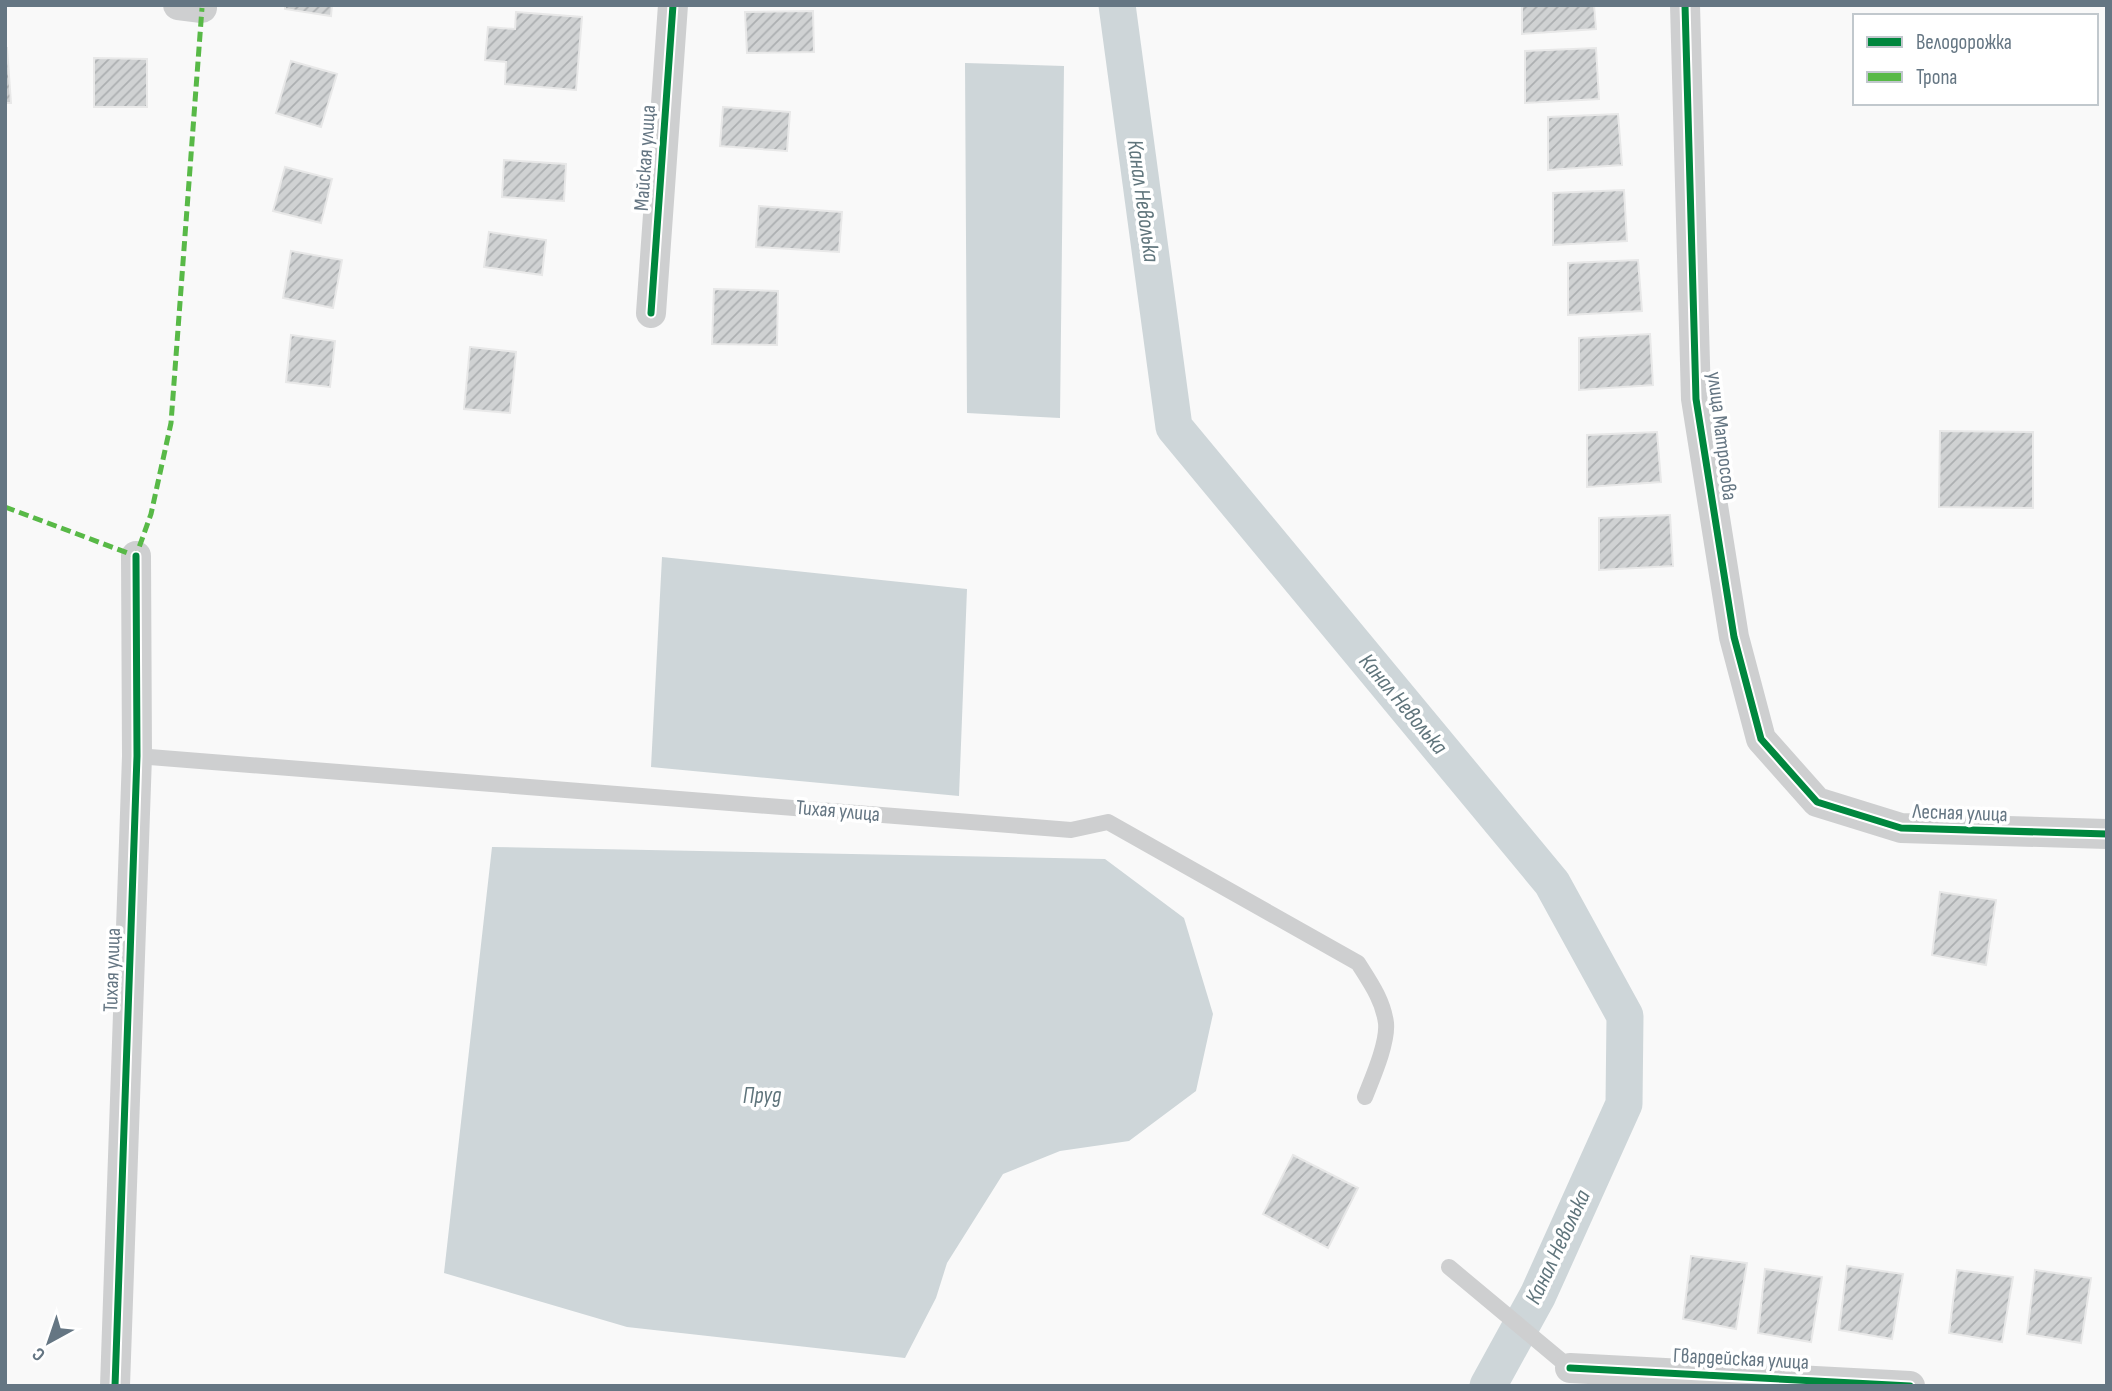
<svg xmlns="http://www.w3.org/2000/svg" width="2112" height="1391" font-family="'Sofia Sans Condensed',sans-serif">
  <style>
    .water { fill: #ced6d9 }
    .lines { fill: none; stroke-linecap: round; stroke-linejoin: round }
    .canal { stroke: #ced6d9; stroke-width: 37 }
    .building { fill: url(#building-hatch); stroke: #e8e8e8; stroke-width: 2 }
    .service { stroke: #cecfd0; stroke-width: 16 }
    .minor { stroke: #cecfd0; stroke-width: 30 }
    .quiet { stroke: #58b947; stroke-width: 5; stroke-dasharray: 10 5; stroke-linecap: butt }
    .cycleway-casing { stroke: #fff; stroke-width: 11 }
    .cycleway { stroke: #00873e; stroke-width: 7 }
    .labels { text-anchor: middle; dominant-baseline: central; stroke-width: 7; stroke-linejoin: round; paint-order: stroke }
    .street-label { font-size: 21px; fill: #657683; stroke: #fff }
    .water-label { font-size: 23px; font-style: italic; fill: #60757c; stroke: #fff }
  </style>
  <defs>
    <pattern id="building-hatch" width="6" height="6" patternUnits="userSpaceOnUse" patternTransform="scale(1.75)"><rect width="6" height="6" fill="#d0d2d3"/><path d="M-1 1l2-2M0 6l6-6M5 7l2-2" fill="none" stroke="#acafb1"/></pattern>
  </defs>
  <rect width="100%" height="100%" fill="#f9f9f9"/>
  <path class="water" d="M 965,63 L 1064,66 L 1060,418 L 967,413 Z
    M 662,557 L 967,589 L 959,796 L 651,767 Z
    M 492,847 L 1105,859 L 1184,918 L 1213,1014 L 1196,1091 L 1129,1141 L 1060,1151 L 1003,1174 L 947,1263 L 936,1298 L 905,1358 L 627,1327 L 444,1273 Z"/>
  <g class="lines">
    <path class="canal" d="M 1117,5 L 1174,427 L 1552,883 L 1625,1016 L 1624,1104 L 1538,1295 L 1488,1386"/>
  </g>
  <path class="building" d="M 285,5 L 332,5 L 331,16 L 285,9 Z
    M 1522,5 L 1594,5 L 1596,29 L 1522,34 Z
    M 813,11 L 814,52 L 747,53 L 745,12 Z
    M 516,12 L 582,17 L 576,90 L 505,84 L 506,62 L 485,60 L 488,27 L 515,29 Z
    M 5,48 L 7,48 L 11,103 L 5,103 Z
    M 1596,48 L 1599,99 L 1525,103 L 1525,51 Z
    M 94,58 L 147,59 L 147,107 L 94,107 Z
    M 291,61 L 337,74 L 321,127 L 276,113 Z
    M 723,107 L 790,112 L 787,151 L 720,146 Z
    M 1618,114 L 1622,165 L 1548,170 L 1548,117 Z
    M 504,160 L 566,164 L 564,201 L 502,197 Z
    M 285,167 L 332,179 L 321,223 L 273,211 Z
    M 1624,190 L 1627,241 L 1553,245 L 1553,193 Z
    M 759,206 L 842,212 L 839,252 L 756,247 Z
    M 489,232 L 546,240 L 542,275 L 484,267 Z
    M 291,251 L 342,260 L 333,308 L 283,298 Z
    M 1638,260 L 1642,311 L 1568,315 L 1568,263 Z
    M 714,289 L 778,291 L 777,345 L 712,344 Z
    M 1650,334 L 1653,385 L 1579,390 L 1579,338 Z
    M 291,335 L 335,341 L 330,387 L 286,382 Z
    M 470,347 L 516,352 L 510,413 L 464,409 Z
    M 1940,431 L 2033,432 L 2033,508 L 1939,507 Z
    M 1657,432 L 1661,482 L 1587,487 L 1587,435 Z
    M 1670,515 L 1673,566 L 1599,570 L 1599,518 Z
    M 1940,892 L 1996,900 L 1986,965 L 1932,955 Z
    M 1293,1155 L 1358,1188 L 1328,1248 L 1263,1214 Z
    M 1691,1256 L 1747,1263 L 1736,1329 L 1683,1319 Z
    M 1847,1266 L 1903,1274 L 1892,1339 L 1839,1330 Z
    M 1765,1269 L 1822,1277 L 1811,1342 L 1758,1333 Z
    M 1957,1270 L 2013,1277 L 2002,1342 L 1949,1333 Z
    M 2035,1270 L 2091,1278 L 2081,1343 L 2027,1334 Z"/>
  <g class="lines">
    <path class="service" d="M 137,756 L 1071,830 L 1108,822 L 1358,963 C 1370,982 1383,1000 1386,1023 C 1388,1043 1372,1079 1365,1097
      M 1449,1267 L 1570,1368"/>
    <path class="minor" d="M 178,5 L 202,8 L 202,5
      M 1685,5 L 1696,399 L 1734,637 L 1761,739 L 1817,802 L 1901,828 L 2107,834
      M 651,313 L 673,5
      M 1570,1368 L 1910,1386
      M 115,1386 L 137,756 L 136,556"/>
    <path class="quiet" d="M 5,507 L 136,556 L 151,514 L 171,423 L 202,8"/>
    <defs>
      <path id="cycleway" d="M 1685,5 L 1696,399 L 1734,637 L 1761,739 L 1817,802 L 1901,828 L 2107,834
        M 651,313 L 673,5
        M 1570,1368 L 1910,1386
        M 115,1386 L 137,756 L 136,556"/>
    </defs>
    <use href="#cycleway" class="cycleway-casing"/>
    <use href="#cycleway" class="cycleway"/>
  </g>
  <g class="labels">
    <g class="street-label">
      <text transform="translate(645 158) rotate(-86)">Майская улица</text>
      <text transform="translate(1722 436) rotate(83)">улица Матросова</text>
      <text transform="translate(838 811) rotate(5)">Тихая улица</text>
      <text transform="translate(1960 813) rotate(2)">Лесная улица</text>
      <text transform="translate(112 970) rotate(-88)">Тихая улица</text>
      <text transform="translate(1741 1359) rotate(3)">Гвардейская улица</text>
    </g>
    <g class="water-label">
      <text transform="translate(1143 201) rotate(82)">Канал Неволька</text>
      <text transform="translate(1403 704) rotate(50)">Канал Неволька</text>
      <text x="762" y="1096">Пруд</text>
      <text transform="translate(1558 1247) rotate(-65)">Канал Неволька</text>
    </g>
  </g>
  <rect width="2112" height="1391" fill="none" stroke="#657683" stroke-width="14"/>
  <rect x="1853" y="14" width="245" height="91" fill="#ffffff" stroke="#c1c8cd" stroke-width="2"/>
  <rect x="1867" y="37" width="35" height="10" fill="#00873e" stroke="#c1c8cd" stroke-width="2"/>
  <text x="1916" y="49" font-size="21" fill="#657683">Велодорожка</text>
  <rect x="1867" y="72" width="35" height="10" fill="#58b947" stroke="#c1c8cd" stroke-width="2"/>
  <text x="1916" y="84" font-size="21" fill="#657683">Тропа</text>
  <g transform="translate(49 1342) rotate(220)" stroke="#ffffff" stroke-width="5" paint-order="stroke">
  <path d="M0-5L12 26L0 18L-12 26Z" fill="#657683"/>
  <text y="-10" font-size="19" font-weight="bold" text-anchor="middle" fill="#657683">С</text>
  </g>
</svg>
